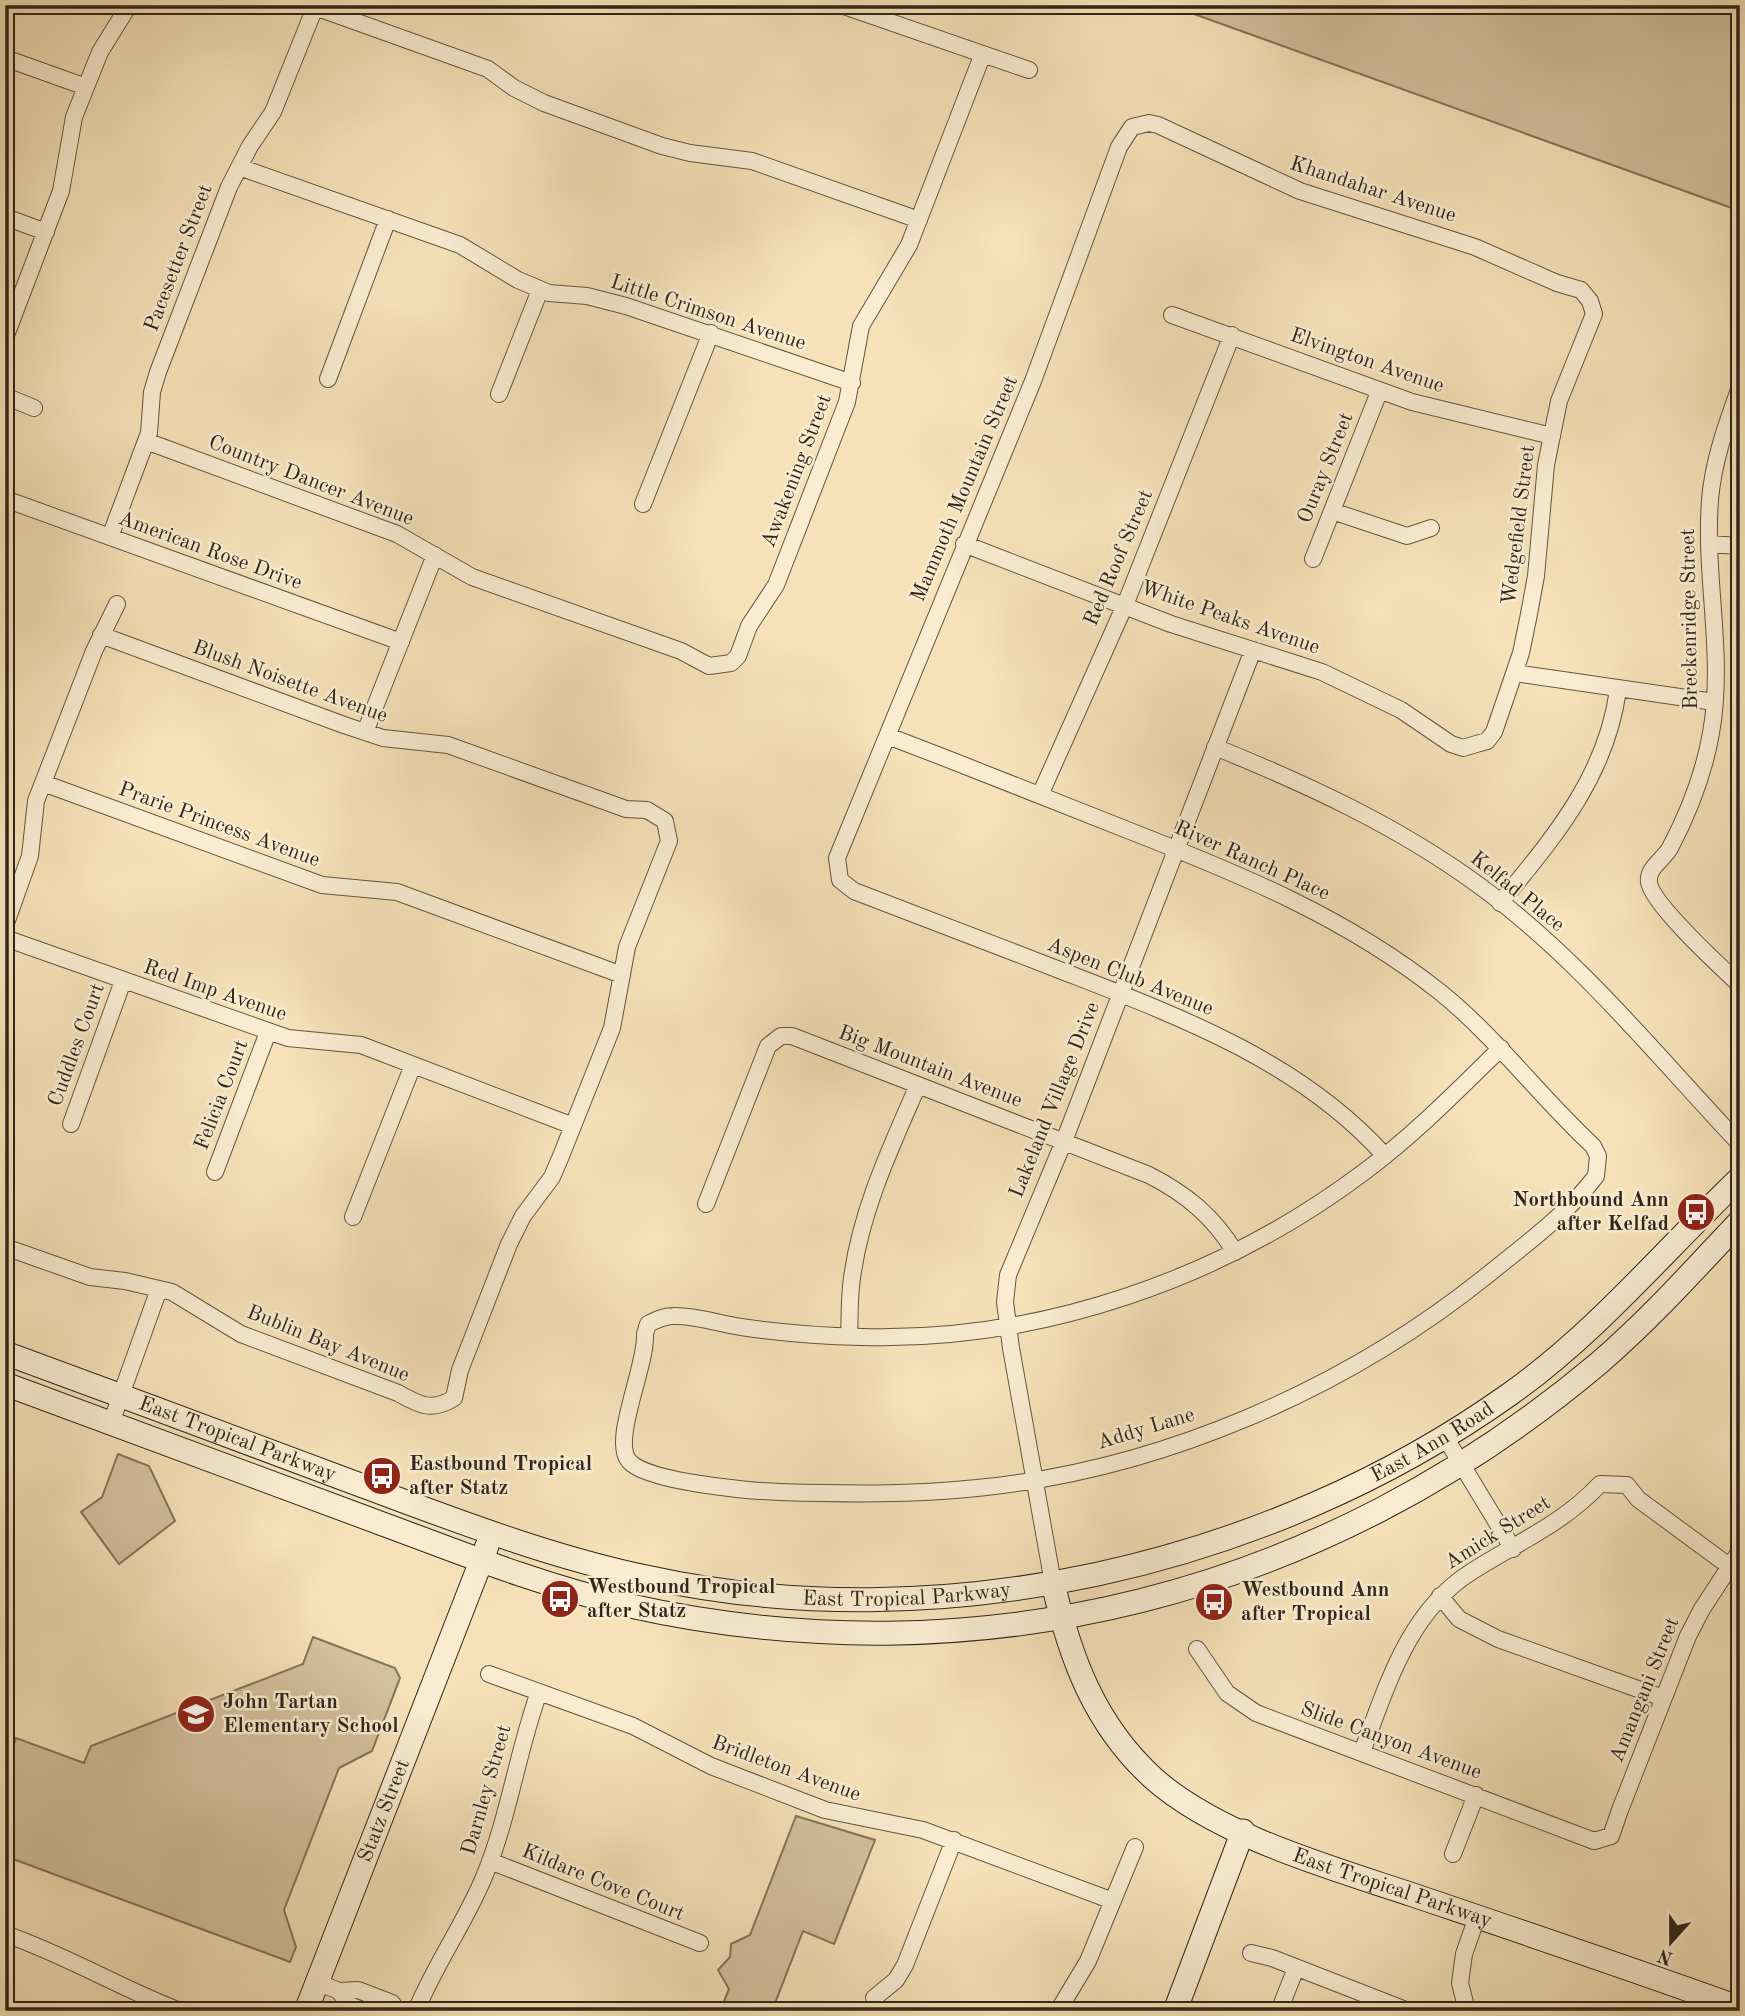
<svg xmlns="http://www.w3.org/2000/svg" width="1745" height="2016" font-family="'Old Standard TT',serif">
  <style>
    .green { fill: #d4c19d; stroke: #82745c; stroke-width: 2 }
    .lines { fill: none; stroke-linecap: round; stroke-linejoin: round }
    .street-casing { stroke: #615542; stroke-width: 18 }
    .secondary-casing { stroke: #2f261a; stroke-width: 25 }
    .street { stroke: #f9ecd1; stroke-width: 16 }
    .secondary { stroke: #f9ecd1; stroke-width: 23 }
    .labels { text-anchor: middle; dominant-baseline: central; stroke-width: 5; stroke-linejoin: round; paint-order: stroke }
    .street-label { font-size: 21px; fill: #2f261a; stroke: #f9ecd1 }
    .poi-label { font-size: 21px; font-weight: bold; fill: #2f261a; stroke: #f9ecd1; text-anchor: start }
  </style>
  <rect width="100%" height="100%" fill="#f6e1b8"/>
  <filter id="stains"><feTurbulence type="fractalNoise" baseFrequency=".00286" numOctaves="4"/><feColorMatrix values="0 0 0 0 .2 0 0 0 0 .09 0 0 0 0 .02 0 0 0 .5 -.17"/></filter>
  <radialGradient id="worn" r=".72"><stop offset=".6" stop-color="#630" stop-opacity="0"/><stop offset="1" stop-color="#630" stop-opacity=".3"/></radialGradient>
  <path class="green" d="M 1169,5 L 1740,5 L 1740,211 Z
    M 118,1454 L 149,1466 L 175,1521 L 119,1564 L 81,1512 L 102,1497 Z
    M 313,1637 L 395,1668 L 400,1678 L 372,1751 L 339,1768 L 284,1910 L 296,1947 L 290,1962 L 5,1856 L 5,1765 L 16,1738 L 84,1763 L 91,1746 L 303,1664 Z
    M 796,1816 L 875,1840 L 834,1944 L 803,1931 L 772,2011 L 720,2011 L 729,1989 L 718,1970 L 730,1957 L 731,1944 L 750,1935 Z"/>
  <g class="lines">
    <defs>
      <path id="street" d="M 841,5 L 1029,70
        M 315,7 L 488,69 L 514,88 L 544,103 L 662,146 L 690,153 L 752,161 L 919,220
        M 5,58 L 86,87
        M 239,167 L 460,245 L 518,280 L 549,293 L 587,296 L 626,306 L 852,383
        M 5,217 L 46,232
        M 1172,315 L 1412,402 L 1552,436
        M 5,338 L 61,191 L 74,117 L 100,52 L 129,5
        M 328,379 L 388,219
        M 1740,387 C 1727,423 1713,461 1710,500 C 1704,578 1725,656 1711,733 C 1704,773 1689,812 1670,848 C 1664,859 1647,868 1649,882 C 1651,903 1722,968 1740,985
        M 499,394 L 540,290
        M 5,396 L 34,408
        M 146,441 L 397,534 L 472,577 L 681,651 L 709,666 L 731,663 L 738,656 L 749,626 L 776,585 L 847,402 L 861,326 L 909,245 L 982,56
        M 5,499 L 401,642
        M 643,504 L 711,333
        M 1332,511 L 1407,536 L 1431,528
        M 110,537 L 149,433 L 152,392 L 158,372 L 229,187 L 250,146 L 273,112 L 316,5
        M 964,544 L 1171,624 L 1322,672 L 1401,710 L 1451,744 L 1463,748 L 1473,745 L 1487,741 L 1494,732 L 1521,653 L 1528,619 L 1536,576 L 1546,465 L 1559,401 L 1594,314 L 1590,301 L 1581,290 L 1557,283 L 1475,247 L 1300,191 L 1158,125 L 1149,123 L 1132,127 L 1119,147 L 1033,381 L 837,858 L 840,880 L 854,891 C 924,918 993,944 1062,971 C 1178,1016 1300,1061 1385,1156
        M 1709,544 L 1740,546
        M 1313,559 L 1379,392
        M 1515,673 L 1714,702
        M 365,732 L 435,555
        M 888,736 C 969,767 1050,799 1130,831 C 1240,874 1347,918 1440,992 C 1497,1038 1540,1097 1593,1146 L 1598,1156 L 1596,1176 C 1568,1213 1526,1244 1490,1273 C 1347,1389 1161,1470 977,1488 C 912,1495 845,1494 780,1492 C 751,1491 646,1482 629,1461 C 611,1441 647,1365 645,1334 L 648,1324 C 656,1320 664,1316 673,1316 C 695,1315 719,1324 741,1327 C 781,1333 821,1336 862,1337 C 1040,1342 1222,1279 1364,1172 C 1414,1135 1457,1091 1501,1048
        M 1215,747 C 1306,784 1396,825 1477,884 C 1577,956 1655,1054 1740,1144
        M 43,783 L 322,885 L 397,892 L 622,975
        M 1040,795 L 1125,605 L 1232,335
        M 1500,903 C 1554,837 1606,777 1618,690
        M 5,926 L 30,856 L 36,801 L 94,651 L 117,604
        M 5,938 L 288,1038 L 361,1045 L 573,1126
        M 71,1124 L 123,981
        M 215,1172 L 268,1032
        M 706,1204 L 768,1046 L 781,1036 L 792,1036 L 1149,1175 C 1186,1194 1213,1216 1235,1252
        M 353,1217 L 413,1065
        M 5,1247 L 90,1277 L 125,1281 L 172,1292 L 241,1334 L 398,1393 C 419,1405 432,1412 454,1398 L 460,1370 L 509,1244 L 523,1216 L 552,1177 L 561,1156 L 612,1028 L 627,947 L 669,841 L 665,821 L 647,810 L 626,809 L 448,745 L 383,738 L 344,725 L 101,635
        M 849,1337 C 850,1317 849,1297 852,1278 C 861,1210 891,1147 918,1085
        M 111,1423 L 159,1289
        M 1445,1437 L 1513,1549
        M 1053,1583 L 1011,1348 L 1005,1302 L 1008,1275 L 1064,1141 L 1253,650
        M 1440,1596 L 1459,1619 L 1498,1639 L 1663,1698
        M 1197,1649 L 1227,1693 L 1256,1713 L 1594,1841 L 1611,1836 L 1620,1810 L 1688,1636 L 1702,1609 L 1740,1551
        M 489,1674 L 633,1726 L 711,1766 L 825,1810 L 923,1830 L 1113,1901
        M 1362,1752 C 1387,1686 1408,1612 1471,1572 C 1516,1543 1563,1524 1600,1484 L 1627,1485 L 1638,1499 L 1729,1566
        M 1453,1854 L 1476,1795
        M 490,1861 L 700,1943
        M 5,1934 C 66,1955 120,1988 180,2011
        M 1251,1953 L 1272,1958 L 1408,2011
        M 317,1982 L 339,1991 L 358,1990 L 392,2003 L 397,2011
        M 339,1991 L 349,2005 L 365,2011
        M 874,1998 L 896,1980 L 905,1965 L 954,1840
        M 416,2011 C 435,1964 465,1923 484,1877 C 509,1817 517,1753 539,1692
        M 1058,2011 L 1088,1961 L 1135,1847
        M 1279,2011 L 1296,1968
        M 1467,2011 L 1460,1983 L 1464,1954 L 1477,1917"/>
      <g id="secondary">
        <path id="s1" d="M 5,1353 C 122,1396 238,1439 355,1483 C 450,1518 546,1556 646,1577 C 938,1641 1267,1567 1510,1394 C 1597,1332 1663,1252 1740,1178"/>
        <path d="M 5,1384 C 128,1429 250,1475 372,1520 C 456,1551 539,1585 626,1605 C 977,1684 1324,1595 1599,1363 C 1649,1320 1694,1270 1740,1221"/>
        <path id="s2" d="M 1053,1583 C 1070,1658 1095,1725 1153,1778 C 1218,1836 1332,1868 1413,1895 C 1522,1932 1632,1969 1740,2008"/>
        <path id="s3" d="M 306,2011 L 487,1546"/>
        <path d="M 1175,2011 L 1243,1831"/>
      </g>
    </defs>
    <use href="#street" class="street-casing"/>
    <use href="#secondary" class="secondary-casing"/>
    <use href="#street" class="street"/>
    <use href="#secondary" class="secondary"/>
  </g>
  <defs>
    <symbol id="bus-disc" viewBox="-11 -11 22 22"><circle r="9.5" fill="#8f2418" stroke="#f9ecd1"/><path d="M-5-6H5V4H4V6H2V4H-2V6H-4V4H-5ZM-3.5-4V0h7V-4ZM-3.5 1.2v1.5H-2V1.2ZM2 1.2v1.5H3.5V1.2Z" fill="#fff"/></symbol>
    <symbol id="school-disc" viewBox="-11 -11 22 22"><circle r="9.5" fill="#8f2418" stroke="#f9ecd1"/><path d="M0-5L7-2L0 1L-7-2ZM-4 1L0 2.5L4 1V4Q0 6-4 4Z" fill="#fff"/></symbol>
  </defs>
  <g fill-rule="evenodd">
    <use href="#bus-disc" x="1674" y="1190" width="44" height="44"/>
    <use href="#bus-disc" x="360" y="1454" width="44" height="44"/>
    <use href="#bus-disc" x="538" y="1577" width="44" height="44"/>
    <use href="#bus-disc" x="1192" y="1580" width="44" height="44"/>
    <use href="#school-disc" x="174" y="1692" width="44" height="44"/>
  </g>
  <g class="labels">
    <g class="street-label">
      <text transform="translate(1373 190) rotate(18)">Khandahar Avenue</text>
      <text transform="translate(179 258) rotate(-69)">Pacesetter Street</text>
      <text transform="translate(708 313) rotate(18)">Little Crimson Avenue</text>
      <text transform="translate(1367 361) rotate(19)">Elvington Avenue</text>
      <text transform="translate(1326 468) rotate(-68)">Ouray Street</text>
      <text transform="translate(797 471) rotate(-69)">Awakening Street</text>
      <text transform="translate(311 481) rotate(21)">Country Dancer Avenue</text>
      <text transform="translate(965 489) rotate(-67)">Mammoth Mountain Street</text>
      <text transform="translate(1519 525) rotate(-83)">Wedgefield Street</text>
      <text transform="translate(210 551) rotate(20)">American Rose Drive</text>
      <text transform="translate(1119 558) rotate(-67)">Red Roof Street</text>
      <text transform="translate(1230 618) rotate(19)">White Peaks Avenue</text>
      <text transform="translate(1690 619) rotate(-91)">Breckenridge Street</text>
      <text transform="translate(290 682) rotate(20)">Blush Noisette Avenue</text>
      <text transform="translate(219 825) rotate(20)">Prarie Princess Avenue</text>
      <text transform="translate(1252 861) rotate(24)">River Ranch Place</text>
      <text transform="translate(1517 892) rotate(39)">Kelfad Place</text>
      <text transform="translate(1130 977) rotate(22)">Aspen Club Avenue</text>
      <text transform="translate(215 991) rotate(19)">Red Imp Avenue</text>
      <text transform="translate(77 1045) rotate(-70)">Cuddles Court</text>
      <text transform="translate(930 1067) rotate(21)">Big Mountain Avenue</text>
      <text transform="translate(222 1095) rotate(-69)">Felicia Court</text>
      <text transform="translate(1055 1100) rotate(-68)">Lakeland Village Drive</text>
      <text transform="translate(328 1344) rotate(22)">Bublin Bay Avenue</text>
      <text transform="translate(1146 1429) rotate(-17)">Addy Lane</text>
      <text stroke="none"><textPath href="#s1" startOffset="248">East Tropical Parkway</textPath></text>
      <text stroke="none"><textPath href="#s1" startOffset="1496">East Ann Road</textPath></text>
      <text transform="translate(1498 1533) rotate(-32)">Amick Street</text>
      <text stroke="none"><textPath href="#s1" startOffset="942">East Tropical Parkway</textPath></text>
      <text transform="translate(1645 1690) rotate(-68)">Amangani Street</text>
      <text transform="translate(1391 1741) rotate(20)">Slide Canyon Avenue</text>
      <text transform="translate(786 1769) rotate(20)">Bridleton Avenue</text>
      <text transform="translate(487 1790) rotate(-74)">Darnley Street</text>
      <text stroke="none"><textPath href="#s3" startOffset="215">Statz Street</textPath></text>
      <text transform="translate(603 1883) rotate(22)">Kildare Cove Court</text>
      <text stroke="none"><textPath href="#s2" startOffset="488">East Tropical Parkway</textPath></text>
    </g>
    <g class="poi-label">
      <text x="1669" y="1200" text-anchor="end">Northbound Ann<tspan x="1669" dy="24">after Kelfad</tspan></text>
      <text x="409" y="1464">Eastbound Tropical<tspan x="409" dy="24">after Statz</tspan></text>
      <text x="587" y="1587">Westbound Tropical<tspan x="587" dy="24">after Statz</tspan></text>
      <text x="1241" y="1590">Westbound Ann<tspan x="1241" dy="24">after Tropical</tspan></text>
      <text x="223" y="1702">John Tartan<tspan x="223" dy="24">Elementary School</tspan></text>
    </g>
  </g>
  <rect width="1745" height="2016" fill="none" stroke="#f6e1b8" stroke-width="28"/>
  <rect x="7" y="7" width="1731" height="2002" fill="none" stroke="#2f261a" stroke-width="3.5"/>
  <rect x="14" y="14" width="1717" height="1988" fill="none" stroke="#2f261a" stroke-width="2"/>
  <g transform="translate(1671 1942) rotate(201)" stroke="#f9ecd1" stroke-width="5" paint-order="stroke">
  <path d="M0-5L12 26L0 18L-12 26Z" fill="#2f261a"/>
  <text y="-10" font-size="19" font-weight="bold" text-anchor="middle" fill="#2f261a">N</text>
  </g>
  <rect width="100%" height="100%" filter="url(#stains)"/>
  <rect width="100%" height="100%" fill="url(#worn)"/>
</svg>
